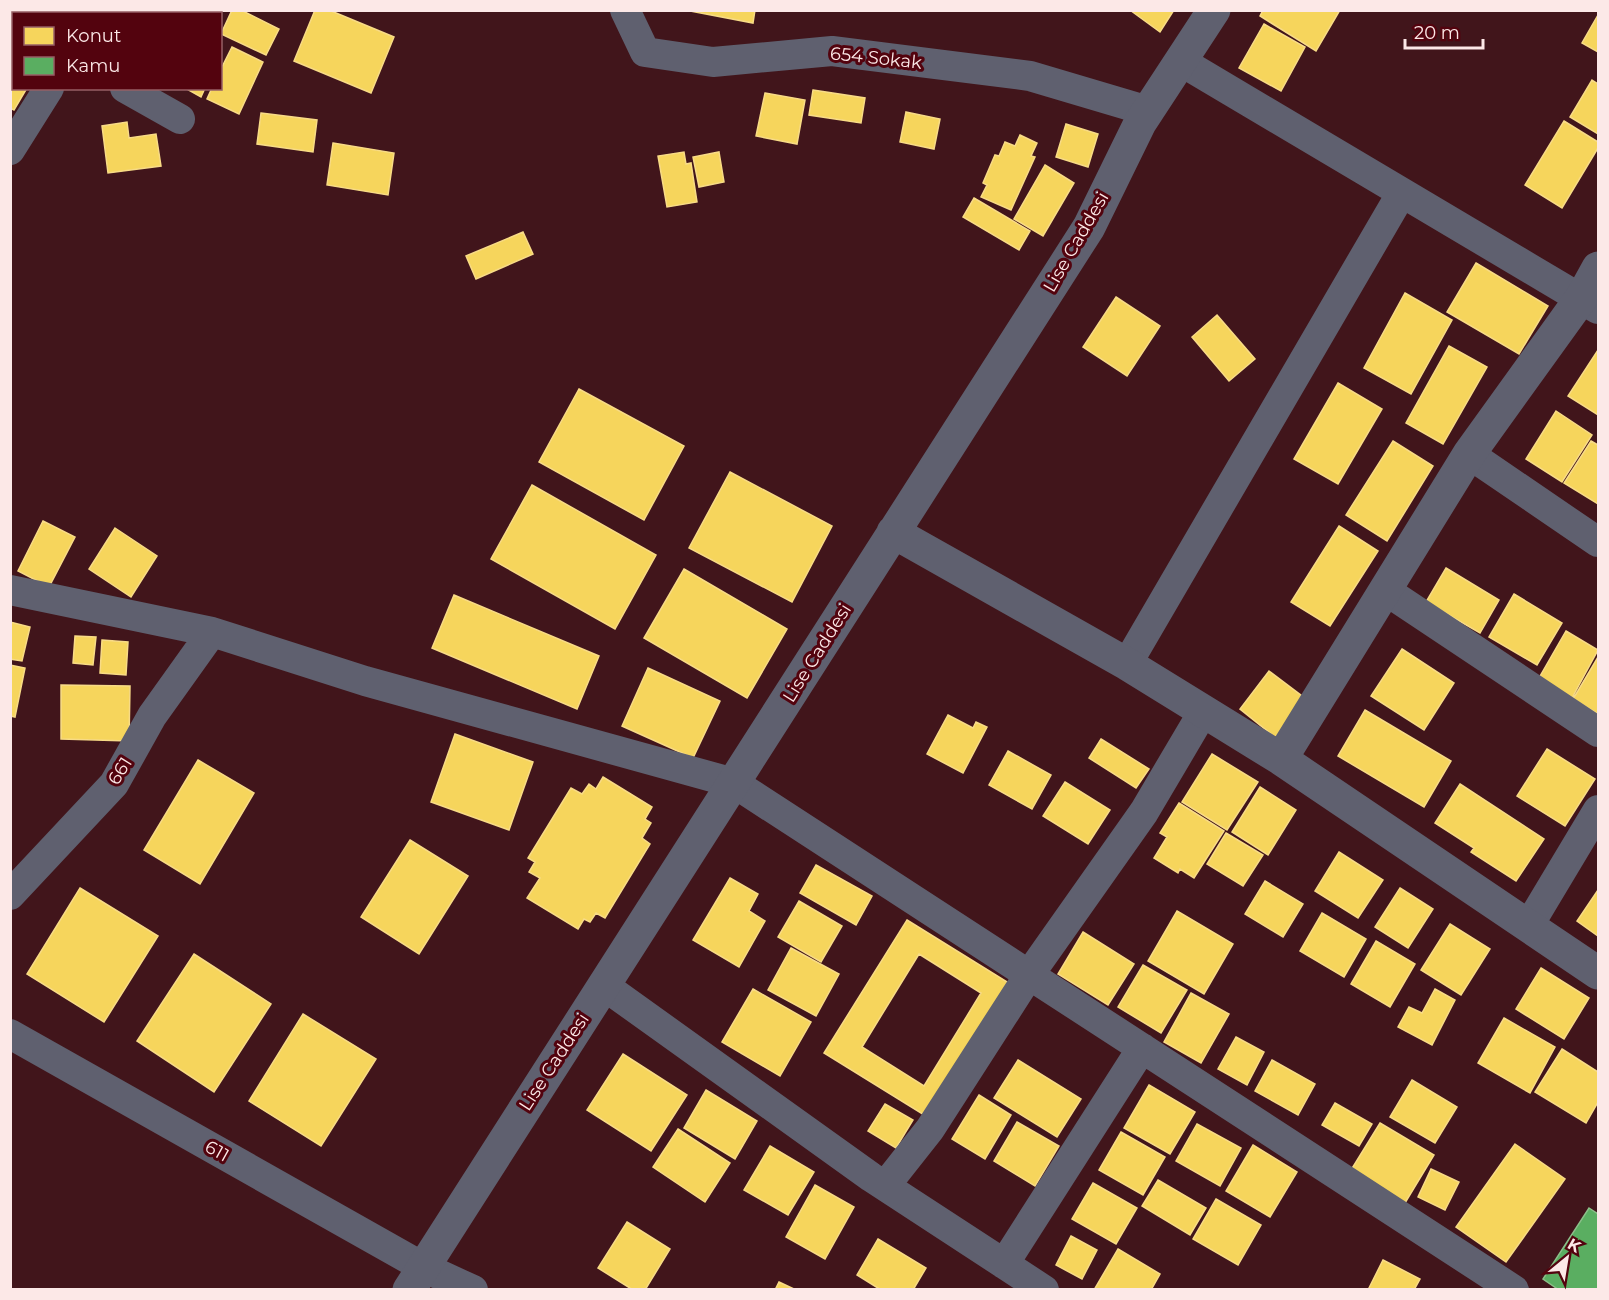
<svg xmlns="http://www.w3.org/2000/svg" width="1609" height="1300" font-family="Montserrat,sans-serif">
  <style>
    .homes { fill: #f6d55c; stroke: #f8db86; stroke-width: 1.5; fill-rule: evenodd }
    .public { fill: #5aae61; stroke: #8bbf89; stroke-width: 1.5 }
    .lines { fill: none; stroke-linecap: round; stroke-linejoin: round }
    .minor { stroke: #5f606f; stroke-width: 30 }
    .tertiary { stroke: #5f606f; stroke-width: 33 }
    .labels { text-anchor: middle; dominant-baseline: central; stroke-width: 6; stroke-linejoin: round; paint-order: stroke }
    .street-label { font-size: 18px; fill: #fce8e7; stroke: #53030e }
  </style>
  <rect width="100%" height="100%" fill="#41151b"/>
  <path class="homes" d="M 141,10 L 169,10 L 175,14 L 139,14 Z
    M 232,10 L 241,10 L 279,29 L 266,55 L 221,34 Z
    M 315,10 L 329,10 L 394,37 L 371,93 L 294,61 Z
    M 685,10 L 755,10 L 753,23 Z
    M 1130,10 L 1174,10 L 1160,32 Z
    M 1263,10 L 1340,10 L 1316,51 L 1260,16 Z
    M 1598,15 L 1598,52 L 1582,43 Z
    M 1264,24 L 1305,47 L 1281,91 L 1239,68 Z
    M 232,47 L 263,62 L 239,114 L 207,99 L 212,88 L 220,88 L 220,71 Z
    M 10,62 L 14,63 L 14,88 L 27,88 L 14,110 L 10,108 Z
    M 1592,80 L 1598,84 L 1598,134 L 1570,117 Z
    M 185,88 L 205,88 L 201,97 Z
    M 813,90 L 865,98 L 861,123 L 809,115 Z
    M 765,93 L 805,100 L 797,144 L 756,136 Z
    M 906,112 L 940,119 L 934,149 L 900,142 Z
    M 261,113 L 317,120 L 313,152 L 257,144 Z
    M 1564,121 L 1598,142 L 1598,148 L 1562,208 L 1525,185 Z
    M 127,122 L 129,138 L 156,134 L 161,166 L 108,173 L 102,126 Z
    M 1066,124 L 1098,134 L 1088,167 L 1056,157 Z
    M 1020,135 L 1037,143 L 1031,156 L 1035,157 L 1011,210 L 981,197 L 987,185 L 983,183 L 995,155 L 999,156 L 1005,142 L 1015,146 Z
    M 333,143 L 394,153 L 388,195 L 327,185 Z
    M 684,152 L 686,164 L 691,163 L 697,202 L 667,207 L 658,156 Z
    M 719,152 L 724,182 L 699,187 L 693,157 Z
    M 1045,165 L 1074,183 L 1043,236 L 1014,219 Z
    M 974,198 L 1030,231 L 1019,250 L 963,217 Z
    M 523,232 L 533,254 L 476,279 L 466,256 Z
    M 1476,263 L 1548,306 L 1519,354 L 1447,312 Z
    M 1405,293 L 1452,320 L 1411,394 L 1364,368 Z
    M 1116,297 L 1160,326 L 1127,376 L 1083,347 Z
    M 1217,315 L 1255,359 L 1229,381 L 1192,337 Z
    M 1449,346 L 1487,367 L 1443,444 L 1406,423 Z
    M 1598,350 L 1598,415 L 1568,396 Z
    M 1338,383 L 1382,409 L 1338,484 L 1294,459 Z
    M 579,389 L 684,446 L 644,520 L 539,462 Z
    M 1556,411 L 1592,435 L 1562,482 L 1526,459 Z
    M 1393,441 L 1433,466 L 1387,541 L 1346,515 Z
    M 1591,441 L 1598,445 L 1598,504 L 1564,483 Z
    M 730,472 L 832,526 L 792,602 L 689,548 Z
    M 532,485 L 656,555 L 615,629 L 491,559 Z
    M 43,521 L 75,537 L 49,587 L 18,571 Z
    M 1339,526 L 1378,551 L 1330,626 L 1291,602 Z
    M 115,528 L 157,556 L 131,597 L 89,569 Z
    M 1446,568 L 1499,600 L 1480,633 L 1426,602 Z
    M 684,569 L 787,629 L 747,698 L 644,638 Z
    M 1514,594 L 1562,623 L 1537,665 L 1489,637 Z
    M 454,595 L 599,656 L 577,709 L 432,648 Z
    M 10,622 L 30,627 L 22,661 L 10,659 Z
    M 1566,631 L 1598,650 L 1572,698 L 1539,678 Z
    M 75,636 L 96,637 L 93,665 L 73,663 Z
    M 102,640 L 128,642 L 126,675 L 100,673 Z
    M 1402,649 L 1454,683 L 1424,730 L 1371,696 Z
    M 1598,657 L 1598,714 L 1573,699 Z
    M 10,665 L 25,668 L 15,717 L 10,716 Z
    M 648,668 L 720,701 L 693,758 L 622,726 Z
    M 1269,671 L 1306,699 L 1276,738 L 1240,709 Z
    M 61,685 L 130,686 L 129,741 L 61,739 Z
    M 1365,710 L 1451,761 L 1424,807 L 1338,756 Z
    M 948,715 L 973,728 L 976,722 L 987,727 L 963,773 L 927,754 Z
    M 455,734 L 533,762 L 509,830 L 431,802 Z
    M 1101,739 L 1149,769 L 1136,788 L 1089,758 Z
    M 1547,749 L 1595,779 L 1565,826 L 1517,796 Z
    M 1008,751 L 1051,775 L 1032,809 L 989,785 Z
    M 1212,754 L 1258,782 L 1227,830 L 1182,802 Z
    M 198,760 L 254,793 L 200,884 L 144,850 Z
    M 603,777 L 652,807 L 645,819 L 651,823 L 642,838 L 650,844 L 605,918 L 596,913 L 590,922 L 584,919 L 578,929 L 527,898 L 540,878 L 529,872 L 535,862 L 528,858 L 571,788 L 582,794 L 589,784 L 596,789 Z
    M 1065,782 L 1110,810 L 1088,844 L 1043,816 Z
    M 1460,784 L 1544,839 L 1516,881 L 1471,852 L 1474,848 L 1435,823 Z
    M 1260,787 L 1296,810 L 1268,855 L 1232,832 Z
    M 1179,803 L 1224,831 L 1194,878 L 1180,869 L 1178,873 L 1154,858 L 1167,837 L 1160,833 Z
    M 1226,833 L 1263,855 L 1243,886 L 1207,864 Z
    M 410,840 L 468,876 L 419,954 L 361,917 Z
    M 1339,852 L 1383,880 L 1358,918 L 1315,891 Z
    M 816,865 L 872,896 L 856,925 L 800,893 Z
    M 730,878 L 758,894 L 749,911 L 765,921 L 739,967 L 693,940 Z
    M 1265,881 L 1303,904 L 1283,937 L 1245,914 Z
    M 80,888 L 158,936 L 104,1022 L 27,974 Z
    M 1400,888 L 1433,909 L 1408,948 L 1375,927 Z
    M 1598,890 L 1598,936 L 1577,921 Z
    M 799,901 L 842,926 L 821,962 L 778,937 Z
    M 1177,911 L 1233,944 L 1204,994 L 1148,961 Z
    M 1322,913 L 1366,939 L 1344,977 L 1300,951 Z
    M 907,920 L 1012,985 L 929,1118 L 824,1053 ZM 919,954 L 981,993 L 924,1086 L 862,1047 Z
    M 1450,924 L 1490,949 L 1461,995 L 1421,970 Z
    M 1083,932 L 1134,964 L 1108,1005 L 1058,974 Z
    M 1376,941 L 1415,964 L 1390,1007 L 1351,984 Z
    M 791,948 L 839,974 L 816,1016 L 768,990 Z
    M 194,954 L 271,1004 L 214,1092 L 137,1041 Z
    M 1143,965 L 1187,990 L 1161,1033 L 1118,1007 Z
    M 1541,968 L 1589,998 L 1564,1039 L 1516,1009 Z
    M 753,989 L 811,1022 L 780,1076 L 722,1042 Z
    M 1435,989 L 1455,1000 L 1432,1045 L 1398,1027 L 1409,1007 L 1422,1013 Z
    M 1191,993 L 1229,1014 L 1201,1063 L 1164,1042 Z
    M 303,1014 L 376,1059 L 321,1146 L 249,1101 Z
    M 1504,1018 L 1555,1047 L 1530,1093 L 1478,1063 Z
    M 1236,1037 L 1264,1052 L 1247,1085 L 1218,1069 Z
    M 1562,1049 L 1598,1072 L 1598,1102 L 1586,1123 L 1535,1092 Z
    M 623,1054 L 687,1095 L 651,1151 L 587,1110 Z
    M 1018,1060 L 1081,1099 L 1057,1137 L 994,1098 Z
    M 1272,1060 L 1315,1084 L 1298,1115 L 1255,1091 Z
    M 1412,1080 L 1457,1107 L 1435,1143 L 1390,1117 Z
    M 1149,1085 L 1195,1112 L 1170,1154 L 1124,1128 Z
    M 706,1090 L 757,1121 L 735,1159 L 684,1128 Z
    M 979,1095 L 1011,1115 L 985,1159 L 952,1139 Z
    M 1335,1103 L 1372,1124 L 1359,1146 L 1322,1125 Z
    M 885,1104 L 913,1120 L 896,1148 L 868,1131 Z
    M 1017,1122 L 1059,1146 L 1035,1186 L 994,1161 Z
    M 1380,1123 L 1434,1155 L 1405,1203 L 1351,1170 Z
    M 1197,1124 L 1241,1148 L 1220,1186 L 1176,1161 Z
    M 678,1129 L 730,1163 L 705,1202 L 653,1167 Z
    M 1121,1132 L 1165,1157 L 1143,1195 L 1099,1170 Z
    M 1515,1144 L 1565,1179 L 1506,1262 L 1456,1227 Z
    M 1253,1145 L 1297,1172 L 1270,1217 L 1226,1191 Z
    M 770,1146 L 814,1172 L 788,1215 L 744,1190 Z
    M 1431,1169 L 1459,1182 L 1445,1210 L 1418,1197 Z
    M 1158,1180 L 1206,1208 L 1190,1235 L 1142,1206 Z
    M 1093,1183 L 1137,1208 L 1116,1244 L 1072,1219 Z
    M 815,1185 L 854,1207 L 825,1259 L 786,1237 Z
    M 1216,1199 L 1261,1225 L 1238,1265 L 1193,1239 Z
    M 627,1222 L 670,1249 L 645,1290 L 633,1290 L 598,1268 Z
    M 1071,1236 L 1097,1250 L 1082,1279 L 1056,1265 Z
    M 878,1239 L 926,1268 L 913,1290 L 881,1290 L 857,1275 Z
    M 1118,1249 L 1160,1274 L 1151,1290 L 1094,1290 Z
    M 1383,1260 L 1420,1279 L 1414,1290 L 1368,1290 Z
    M 779,1282 L 796,1290 L 775,1290 Z"/>
  <path class="public" d="M 1589,1208 L 1598,1214 L 1598,1290 L 1559,1290 L 1543,1279 Z"/>
  <g class="lines">
    <path class="minor" d="M 625,10 L 645,52 L 713,62 L 832,51 L 1030,76 L 1148,111
      M 95,14 L 97,10
      M 10,21 L 14,23
      M 1182,62 L 1598,309
      M 125,88 L 180,119
      M 10,150 L 49,88
      M 1469,454 L 1598,542
      M 10,590 L 212,632 L 365,681 L 734,783 L 1514,1290
      M 1385,590 L 1598,732
      M 1127,664 L 1401,194
      M 10,895 L 114,784 L 152,716 L 212,632
      M 1529,925 L 1598,810
      M 603,985 L 871,1177 L 1044,1290
      M 10,1034 L 423,1267 L 473,1290
      M 885,1186 L 930,1129 L 1029,975 L 1144,812 L 1203,712
      M 1004,1264 L 1142,1048"/>
    <path class="tertiary" d="M 893,532 L 1127,664 L 1281,759 L 1598,973
      M 1281,759 L 1469,454 L 1582,297 L 1598,268
      M 409,1290 L 1089,227 L 1140,123 L 1214,10"/>
  </g>
  <g class="labels">
    <g class="street-label">
      <text transform="translate(876 58) rotate(6)">654 Sokak</text>
      <text transform="translate(1076 242) rotate(-60)">Lise Caddesi</text>
      <text transform="translate(817 653) rotate(-58)">Lise Caddesi</text>
      <text transform="translate(120 771) rotate(-58)">661</text>
      <text transform="translate(554 1062) rotate(-57)">Lise Caddesi</text>
      <text transform="translate(217 1151) rotate(29)">611</text>
    </g>
  </g>
  <rect width="1609" height="1300" fill="none" stroke="#fce8e7" stroke-width="24"/>
  <rect x="12" y="12" width="210" height="78" fill="#53030e" stroke="#975f65" stroke-width="1.5"/>
  <rect x="24" y="27" width="30" height="18" fill="#f6d55c" stroke="#975f65" stroke-width="1.5"/>
  <text x="66" y="42" font-size="18" fill="#fce8e7">Konut</text>
  <rect x="24" y="57" width="30" height="18" fill="#5aae61" stroke="#975f65" stroke-width="1.5"/>
  <text x="66" y="72" font-size="18" fill="#fce8e7">Kamu</text>
  <g transform="translate(1567 1258) rotate(30)" stroke="#53030e" stroke-width="4.5" paint-order="stroke">
  <path d="M0-4.5L10 22L0 15L-10 22Z" fill="#fce8e7"/>
  <text y="-9" font-size="16" font-weight="bold" text-anchor="middle" fill="#fce8e7">K</text>
  </g>
  <path d="M1405 39v9h78v-9" fill="none" stroke="#fce8e7" stroke-width="3"/>
  <text x="1414" y="39" font-size="18" fill="#fce8e7" stroke="#53030e" stroke-width="4.5" paint-order="stroke">20 m</text>
</svg>
